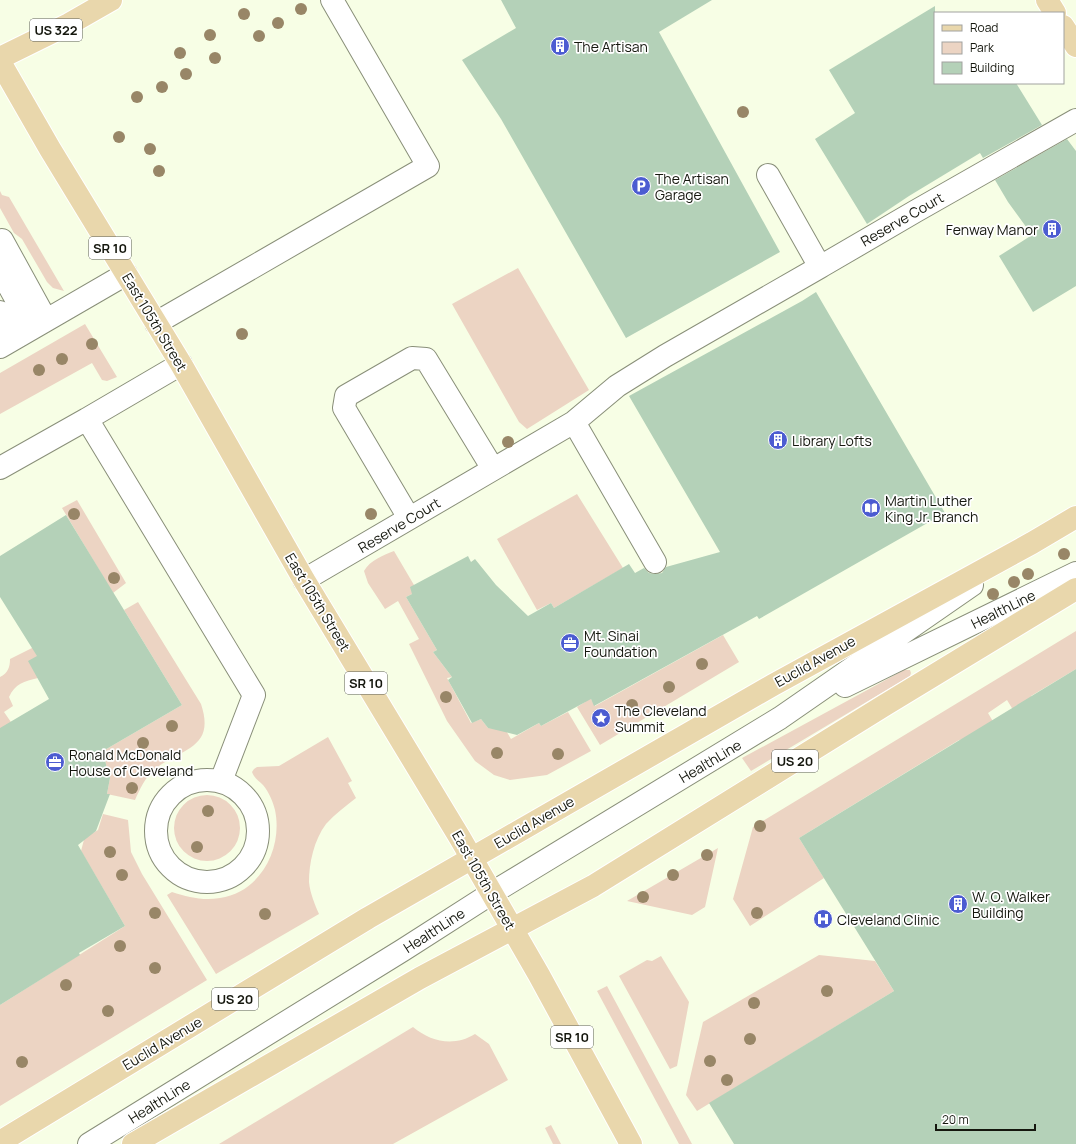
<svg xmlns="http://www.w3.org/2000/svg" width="1076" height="1144" font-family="Manrope,sans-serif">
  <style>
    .green { fill: #ecd4c3 }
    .building { fill: #b4d1b8 }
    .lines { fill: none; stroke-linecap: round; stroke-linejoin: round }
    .minor-casing { stroke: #898f79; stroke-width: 24 }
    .major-casing { stroke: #fff; stroke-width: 24 }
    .minor { stroke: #fff; stroke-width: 22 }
    .major { stroke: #e9d7ac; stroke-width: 22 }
    .tree { fill: #988667 }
    .labels { text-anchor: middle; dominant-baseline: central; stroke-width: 3.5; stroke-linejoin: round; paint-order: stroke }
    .shield { fill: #fff; stroke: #5b5d56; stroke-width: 1 }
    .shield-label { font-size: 13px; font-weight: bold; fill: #15170e }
    .poi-label { font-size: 14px; fill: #15170e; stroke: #fff; text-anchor: start }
    .street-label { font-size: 14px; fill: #15170e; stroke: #fff }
  </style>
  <rect width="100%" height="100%" fill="#f7fee5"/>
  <path class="green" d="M 0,191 L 2,195 L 9,197 L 64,291 L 53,288 L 47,282 L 22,239 L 14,233 L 0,208 Z
    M 518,268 L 589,390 L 527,429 L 519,422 L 452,304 Z
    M 85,324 L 117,377 L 107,381 L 102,380 L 92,363 L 0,414 L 0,373 Z
    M 577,494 L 623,568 L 554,608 L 551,603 L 537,610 L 497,539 Z
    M 77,500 L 126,583 L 113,593 L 62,508 Z
    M 394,551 L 414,585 L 412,594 L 406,597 L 437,650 L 433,652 L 452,677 L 447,678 L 471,723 L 481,719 L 488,728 L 505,729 L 511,739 L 539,723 L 541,726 L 568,712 L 591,751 L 547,775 L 510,780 L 494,775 L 475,761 L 447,721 L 409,644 L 419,639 L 398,601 L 385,609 L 368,583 L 364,571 C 370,560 384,555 394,551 Z
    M 138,602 L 201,704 C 216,749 181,748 155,769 C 145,777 140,789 135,800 L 107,794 L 110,778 L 108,773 L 103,751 L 182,705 L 124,610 Z
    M 1076,631 L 1076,669 L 1031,696 L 1041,712 L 1021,723 L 1007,700 L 988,713 L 1001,735 L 959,740 L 799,838 L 824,878 L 750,926 L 733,899 L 753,827 Z
    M 723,635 L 739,662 L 600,745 L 577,707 L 585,702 L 575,672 L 595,706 Z
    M 38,646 L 38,678 C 24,681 15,684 9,697 L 13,706 L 4,712 L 13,725 L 0,730 L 0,677 C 8,673 10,667 10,659 L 32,648 Z
    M 904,670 L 910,670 L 911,673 L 910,676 L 751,771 L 742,758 Z
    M 328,737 L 352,781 L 348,783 L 356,798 C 346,806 335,814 326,824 C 314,840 309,863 309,882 C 310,893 315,905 319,914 L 216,974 L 167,895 L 172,892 C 188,897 203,901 220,898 C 261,892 283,848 275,810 C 273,802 269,792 263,785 C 259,781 254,778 252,772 L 254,769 L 257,767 L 279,766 Z
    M174 828a33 33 0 1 1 66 0a33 33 0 1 1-66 0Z
    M 103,814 L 128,820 L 131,852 L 142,874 L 207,980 L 0,1106 L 0,1005 L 125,926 L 81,851 L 86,832 L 93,833 L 98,830 Z
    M 718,848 L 705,907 L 692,915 L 627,901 Z
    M 819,955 L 875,961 L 894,991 L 697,1111 L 686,1095 L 703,1022 Z
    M 661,956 L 689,1002 L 677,1066 L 670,1069 L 619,976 L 647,960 L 652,961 Z
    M 607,986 L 692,1144 L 679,1144 L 597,991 Z
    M 413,1027 C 431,1042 454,1047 475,1034 L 489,1044 L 508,1080 L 393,1144 L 219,1144 Z
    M 551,1125 L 561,1144 L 553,1144 L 545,1128 Z"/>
  <path class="building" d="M 501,0 L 712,0 L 659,32 L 780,252 L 626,338 L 501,119 L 462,60 L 516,28 Z
    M 935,6 L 935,83 L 1016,83 L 1042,125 L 983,158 L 980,153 L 909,196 L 867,224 L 815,139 L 855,113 L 829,70 Z
    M 1067,139 L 1076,151 L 1076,286 L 1033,312 L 999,256 L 1032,235 L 1008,202 L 995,180 Z
    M 816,292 L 945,513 L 759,619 L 757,616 L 594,706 L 591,699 L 541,726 L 539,723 L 517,735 L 488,728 L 481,719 L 472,723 L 448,680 L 452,677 L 433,652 L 437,650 L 406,597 L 412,594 L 410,587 L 468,556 L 471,562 L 475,559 L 496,585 L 528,616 L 551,603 L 554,608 L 629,564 L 635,573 L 644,568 L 649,573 L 655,574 L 662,573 L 666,567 L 720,552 L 629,396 L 802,301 Z
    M 66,515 L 182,705 L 103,751 L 108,773 L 110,778 L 107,794 L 110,794 L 96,831 L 78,845 L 125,926 L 79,953 L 80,955 L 0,1005 L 0,728 L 49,699 L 28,661 L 37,656 L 0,597 L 0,556 Z
    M 1076,669 L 1076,1144 L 734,1144 L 709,1103 L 894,991 L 799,838 Z"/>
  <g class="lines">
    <defs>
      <path id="minor" d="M 768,175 L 820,267 L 916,211 L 1076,120
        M 2,240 L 46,320
        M 0,270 L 32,328
        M 0,312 L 15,338
        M 156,323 L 428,166 L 332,0
        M 0,347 L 126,274
        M 181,364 L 87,419 L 254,695 L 221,781
        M 574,422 L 655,562
        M 0,468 L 87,419
        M 409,518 L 344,408 L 346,396 L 412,358 L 426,359 L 493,469
        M 304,580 L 574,422 L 617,386 L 665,356 L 820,267
        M 845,686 L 1076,573
        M156 831a51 51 0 1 1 102 0a51 51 0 1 1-102 0Z
        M 89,1144 L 403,950 L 492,893 L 780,718 L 972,585"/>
      <path id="major" d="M 1047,0 L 1055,13
        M 1063,26 L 1076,46
        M 0,58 L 69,24 L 111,0
        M 0,62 L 50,149 L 181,364 L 304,580 L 460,838 L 539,975 L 631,1144
        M 0,1142 L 368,918 L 773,685 L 1032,543 L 1076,517
        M 133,1144 L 420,978 L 593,886 L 885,705 L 1076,589"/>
    </defs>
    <use href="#minor" class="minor-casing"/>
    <use href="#major" class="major-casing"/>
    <use href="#minor" class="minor"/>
    <use href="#major" class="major"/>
  </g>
  <g class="tree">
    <circle cx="301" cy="9" r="6"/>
    <circle cx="244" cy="14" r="6"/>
    <circle cx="278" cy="23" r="6"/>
    <circle cx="210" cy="35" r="6"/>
    <circle cx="259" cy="36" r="6"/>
    <circle cx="180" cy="53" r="6"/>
    <circle cx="215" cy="58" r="6"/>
    <circle cx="186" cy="74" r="6"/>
    <circle cx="162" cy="87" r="6"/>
    <circle cx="137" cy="97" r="6"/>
    <circle cx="743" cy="112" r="6"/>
    <circle cx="119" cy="137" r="6"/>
    <circle cx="150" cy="149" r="6"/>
    <circle cx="159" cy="171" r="6"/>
    <circle cx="242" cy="334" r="6"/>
    <circle cx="92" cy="344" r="6"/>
    <circle cx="62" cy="359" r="6"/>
    <circle cx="39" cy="370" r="6"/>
    <circle cx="508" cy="442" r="6"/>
    <circle cx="74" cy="514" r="6"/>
    <circle cx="371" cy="514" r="6"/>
    <circle cx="1064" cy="554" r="6"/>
    <circle cx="1028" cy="574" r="6"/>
    <circle cx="114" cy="578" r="6"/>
    <circle cx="1014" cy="582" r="6"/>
    <circle cx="993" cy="594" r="6"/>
    <circle cx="702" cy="664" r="6"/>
    <circle cx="669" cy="687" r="6"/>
    <circle cx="446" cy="697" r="6"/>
    <circle cx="632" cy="705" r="6"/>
    <circle cx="172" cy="726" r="6"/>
    <circle cx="143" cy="743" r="6"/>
    <circle cx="497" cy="753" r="6"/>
    <circle cx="558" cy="754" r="6"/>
    <circle cx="132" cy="788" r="6"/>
    <circle cx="208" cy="811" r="6"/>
    <circle cx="760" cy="826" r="6"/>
    <circle cx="197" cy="847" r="6"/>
    <circle cx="110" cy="852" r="6"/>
    <circle cx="707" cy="855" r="6"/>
    <circle cx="122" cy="875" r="6"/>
    <circle cx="673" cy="875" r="6"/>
    <circle cx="643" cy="897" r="6"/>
    <circle cx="155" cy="913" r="6"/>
    <circle cx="757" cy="913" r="6"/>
    <circle cx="265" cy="914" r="6"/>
    <circle cx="120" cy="946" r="6"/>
    <circle cx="155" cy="968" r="6"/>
    <circle cx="66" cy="985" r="6"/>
    <circle cx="827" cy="991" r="6"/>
    <circle cx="754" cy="1003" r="6"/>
    <circle cx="108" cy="1011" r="6"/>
    <circle cx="750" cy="1039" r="6"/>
    <circle cx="710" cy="1061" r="6"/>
    <circle cx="22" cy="1062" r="6"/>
    <circle cx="727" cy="1080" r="6"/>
  </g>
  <defs>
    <symbol id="building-disc" viewBox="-11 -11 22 22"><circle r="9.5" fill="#4c5cd1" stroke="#fff"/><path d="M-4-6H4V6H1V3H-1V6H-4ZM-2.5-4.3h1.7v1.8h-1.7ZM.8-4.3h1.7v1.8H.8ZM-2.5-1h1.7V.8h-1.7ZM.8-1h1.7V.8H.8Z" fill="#fff"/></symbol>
    <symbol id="parking-disc" viewBox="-11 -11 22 22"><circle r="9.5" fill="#4c5cd1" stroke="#fff"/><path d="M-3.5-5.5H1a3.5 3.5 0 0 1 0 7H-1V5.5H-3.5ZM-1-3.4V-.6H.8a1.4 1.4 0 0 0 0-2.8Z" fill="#fff"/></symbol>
    <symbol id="library-disc" viewBox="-11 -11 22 22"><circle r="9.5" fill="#4c5cd1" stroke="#fff"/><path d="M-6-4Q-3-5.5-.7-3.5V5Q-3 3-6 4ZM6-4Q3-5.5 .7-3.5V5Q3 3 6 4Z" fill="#fff"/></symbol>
    <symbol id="office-disc" viewBox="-11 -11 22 22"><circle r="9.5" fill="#4c5cd1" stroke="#fff"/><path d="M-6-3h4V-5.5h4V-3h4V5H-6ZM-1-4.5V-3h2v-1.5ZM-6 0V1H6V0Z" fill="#fff"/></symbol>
    <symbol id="sight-disc" viewBox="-11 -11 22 22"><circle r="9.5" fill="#4c5cd1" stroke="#fff"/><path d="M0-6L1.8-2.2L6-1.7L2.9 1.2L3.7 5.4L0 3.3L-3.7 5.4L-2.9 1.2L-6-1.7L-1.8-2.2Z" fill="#fff"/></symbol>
    <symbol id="hospital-disc" viewBox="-11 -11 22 22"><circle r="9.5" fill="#4c5cd1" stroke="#fff"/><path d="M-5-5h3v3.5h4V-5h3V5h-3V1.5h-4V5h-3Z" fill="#fff"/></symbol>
  </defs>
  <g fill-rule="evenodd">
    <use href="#building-disc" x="549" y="35" width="22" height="22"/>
    <use href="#parking-disc" x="630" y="175" width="22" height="22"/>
    <use href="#building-disc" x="1041" y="218" width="22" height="22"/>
    <use href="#building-disc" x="767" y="429" width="22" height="22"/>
    <use href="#library-disc" x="860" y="497" width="22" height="22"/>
    <use href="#office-disc" x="559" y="632" width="22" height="22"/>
    <use href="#sight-disc" x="590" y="707" width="22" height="22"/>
    <use href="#office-disc" x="44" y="751" width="22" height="22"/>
    <use href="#building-disc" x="947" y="893" width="22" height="22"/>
    <use href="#hospital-disc" x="812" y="908" width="22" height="22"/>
  </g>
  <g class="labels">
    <g class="shield">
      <rect x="30" y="19" width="52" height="22" rx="3"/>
      <rect x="89" y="237" width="42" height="22" rx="3"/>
      <rect x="345" y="672" width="42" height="22" rx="3"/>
      <rect x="772" y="750" width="46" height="22" rx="3"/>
      <rect x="212" y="988" width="46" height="22" rx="3"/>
      <rect x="551" y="1026" width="42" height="22" rx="3"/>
    </g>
    <g class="shield-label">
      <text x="56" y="30">US 322</text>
      <text x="110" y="248">SR 10</text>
      <text x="366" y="683">SR 10</text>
      <text x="795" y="761">US 20</text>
      <text x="235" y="999">US 20</text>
      <text x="572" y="1037">SR 10</text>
    </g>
    <g class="poi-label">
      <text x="574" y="46">The Artisan</text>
      <text x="655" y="178">The Artisan<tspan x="655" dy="16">Garage</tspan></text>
      <text x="1038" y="229" text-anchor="end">Fenway Manor</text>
      <text x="792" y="440">Library Lofts</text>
      <text x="885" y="500">Martin Luther<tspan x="885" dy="16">King Jr. Branch</tspan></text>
      <text x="584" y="635">Mt. Sinai<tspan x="584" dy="16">Foundation</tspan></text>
      <text x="615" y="710">The Cleveland<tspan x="615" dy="16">Summit</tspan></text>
      <text x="69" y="754">Ronald McDonald<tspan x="69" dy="16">House of Cleveland</tspan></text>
      <text x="972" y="896">W. O. Walker<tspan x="972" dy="16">Building</tspan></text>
      <text x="837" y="919">Cleveland Clinic</text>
    </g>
    <g class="street-label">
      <text transform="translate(902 219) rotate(-30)">Reserve Court</text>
      <text transform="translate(155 322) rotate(59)">East 105th Street</text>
      <text transform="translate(399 525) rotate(-31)">Reserve Court</text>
      <text transform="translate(318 602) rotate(59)">East 105th Street</text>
      <text transform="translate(1003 609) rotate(-26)">HealthLine</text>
      <text transform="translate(815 661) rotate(-29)">Euclid Avenue</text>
      <text transform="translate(710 761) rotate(-31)">HealthLine</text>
      <text transform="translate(534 822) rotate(-30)">Euclid Avenue</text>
      <text transform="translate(484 880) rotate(60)">East 105th Street</text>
      <text transform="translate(434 930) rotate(-33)">HealthLine</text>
      <text transform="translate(162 1043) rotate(-31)">Euclid Avenue</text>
      <text transform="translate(159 1101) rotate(-32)">HealthLine</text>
    </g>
  </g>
  <rect x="934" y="12" width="130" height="72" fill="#ffffff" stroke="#a1a29f"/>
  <rect x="942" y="25" width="20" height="6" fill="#e9d7ac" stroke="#a1a29f"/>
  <text x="970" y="32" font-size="12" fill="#15170e">Road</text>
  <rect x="942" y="42" width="20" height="12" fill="#ecd4c3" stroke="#a1a29f"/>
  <text x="970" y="52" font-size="12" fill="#15170e">Park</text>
  <rect x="942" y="62" width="20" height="12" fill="#b4d1b8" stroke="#a1a29f"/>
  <text x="970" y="72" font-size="12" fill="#15170e">Building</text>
  <path d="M936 1124v6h99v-6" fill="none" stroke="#15170e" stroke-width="2"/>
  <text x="942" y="1124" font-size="12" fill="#15170e" stroke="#ffffff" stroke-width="3" paint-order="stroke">20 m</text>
</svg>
